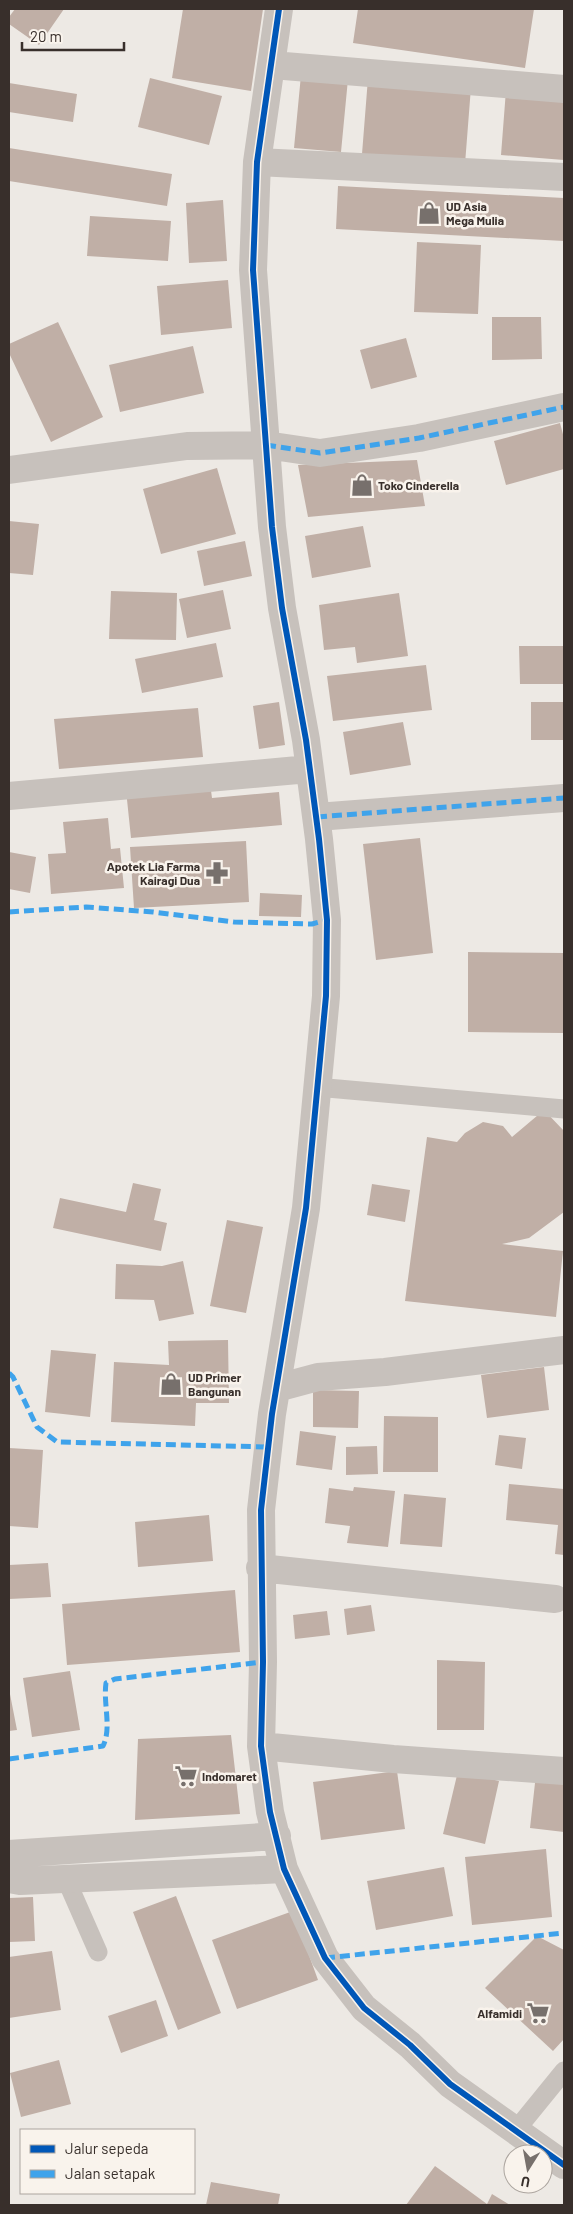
<svg xmlns="http://www.w3.org/2000/svg" width="573" height="2214" font-family="Barlow,sans-serif">
  <style>
    .building { fill: #c0afa6 }
    .lines { fill: none; stroke-linecap: round; stroke-linejoin: round }
    .service { stroke: #c7c1bc; stroke-width: 19 }
    .minor { stroke: #c7c1bc; stroke-width: 28 }
    .quiet { stroke: #3fa3eb; stroke-width: 5; stroke-dasharray: 10 5; stroke-linecap: butt }
    .cycleway-casing { stroke: #f9f3ec; stroke-width: 9 }
    .cycleway { stroke: #0057b8; stroke-width: 6 }
    .labels { text-anchor: middle; dominant-baseline: central; stroke-width: 5; stroke-linejoin: round; paint-order: stroke }
    .poi-label { font-size: 12px; font-weight: bold; fill: #382f2b; stroke: #f9f3ec; text-anchor: start }
  </style>
  <rect width="100%" height="100%" fill="#ede9e4"/>
  <path class="building" d="M 15,9 L 64,9 L 39,45 L 9,24 L 9,17 Z
    M 183,9 L 263,9 L 251,91 L 172,78 Z
    M 358,9 L 534,9 L 525,68 L 353,43 Z
    M 301,75 L 348,79 L 341,152 L 294,148 Z
    M 150,78 L 222,96 L 209,145 L 138,127 Z
    M 368,78 L 471,87 L 465,164 L 362,154 Z
    M 9,83 L 77,94 L 73,122 L 9,112 Z
    M 506,90 L 564,95 L 564,160 L 501,155 Z
    M 9,148 L 172,174 L 167,206 L 9,181 Z
    M 338,186 L 564,198 L 564,241 L 336,229 Z
    M 223,200 L 227,261 L 189,263 L 186,203 Z
    M 90,216 L 171,221 L 168,261 L 87,256 Z
    M 417,242 L 481,245 L 478,314 L 414,312 Z
    M 228,280 L 232,328 L 161,335 L 157,286 Z
    M 492,317 L 541,317 L 542,359 L 492,360 Z
    M 58,322 L 103,417 L 51,442 L 9,353 L 9,344 Z
    M 406,338 L 417,377 L 371,389 L 360,350 Z
    M 193,346 L 204,393 L 120,412 L 109,365 Z
    M 560,423 L 564,438 L 564,469 L 506,485 L 494,441 Z
    M 417,460 L 425,506 L 308,517 L 298,465 Z
    M 217,468 L 236,534 L 161,554 L 143,489 Z
    M 9,521 L 39,524 L 33,575 L 9,573 Z
    M 363,526 L 371,567 L 312,578 L 305,536 Z
    M 245,541 L 252,576 L 204,586 L 197,551 Z
    M 223,590 L 231,629 L 187,638 L 179,599 Z
    M 111,591 L 177,593 L 176,640 L 109,639 Z
    M 399,593 L 408,656 L 357,663 L 355,647 L 324,650 L 319,605 Z
    M 216,643 L 223,677 L 142,693 L 135,659 Z
    M 519,646 L 564,646 L 564,684 L 520,684 Z
    M 426,665 L 432,710 L 333,721 L 327,676 Z
    M 279,702 L 285,745 L 259,749 L 253,706 Z
    M 531,702 L 564,702 L 564,740 L 531,740 Z
    M 198,708 L 203,757 L 59,769 L 54,719 Z
    M 403,722 L 411,765 L 350,775 L 343,732 Z
    M 210,783 L 212,798 L 279,792 L 282,825 L 131,838 L 126,790 Z
    M 108,818 L 111,849 L 120,848 L 124,888 L 51,894 L 48,854 L 66,853 L 63,822 Z
    M 420,838 L 433,953 L 376,960 L 363,844 Z
    M 246,841 L 249,902 L 134,908 L 130,847 Z
    M 9,852 L 36,857 L 30,893 L 9,889 Z
    M 260,893 L 302,895 L 301,917 L 259,916 Z
    M 468,952 L 564,953 L 564,1033 L 468,1032 Z
    M 544,1110 L 564,1131 L 564,1212 L 529,1238 L 502,1244 L 563,1251 L 556,1317 L 405,1301 L 427,1137 L 457,1142 L 465,1133 L 483,1122 L 503,1126 L 512,1137 Z
    M 133,1183 L 161,1189 L 154,1220 L 167,1223 L 161,1251 L 53,1228 L 60,1198 L 126,1212 Z
    M 372,1184 L 410,1190 L 405,1222 L 367,1215 Z
    M 227,1220 L 263,1227 L 246,1313 L 210,1306 Z
    M 183,1261 L 194,1314 L 159,1321 L 154,1300 L 115,1299 L 116,1264 L 162,1266 Z
    M 228,1340 L 229,1403 L 196,1403 L 195,1426 L 111,1422 L 114,1362 L 169,1365 L 168,1341 Z
    M 51,1350 L 96,1354 L 90,1417 L 45,1412 Z
    M 544,1367 L 549,1410 L 487,1418 L 481,1375 Z
    M 313,1390 L 359,1391 L 358,1428 L 313,1427 Z
    M 384,1416 L 438,1417 L 438,1472 L 383,1472 Z
    M 300,1431 L 336,1436 L 332,1470 L 296,1465 Z
    M 499,1435 L 526,1438 L 522,1469 L 495,1465 Z
    M 377,1446 L 378,1474 L 346,1475 L 346,1447 Z
    M 9,1448 L 43,1450 L 38,1528 L 9,1526 Z
    M 509,1484 L 564,1489 L 564,1555 L 555,1554 L 558,1525 L 506,1520 Z
    M 354,1487 L 395,1491 L 388,1547 L 347,1543 L 350,1526 L 325,1523 L 329,1488 L 353,1491 Z
    M 404,1494 L 446,1498 L 442,1547 L 400,1544 Z
    M 209,1515 L 213,1561 L 138,1567 L 135,1522 Z
    M 48,1563 L 51,1597 L 9,1599 L 9,1565 Z
    M 235,1590 L 240,1652 L 67,1665 L 62,1604 Z
    M 371,1605 L 375,1631 L 347,1635 L 344,1609 Z
    M 327,1611 L 330,1635 L 295,1639 L 293,1615 Z
    M 437,1660 L 485,1662 L 484,1730 L 437,1730 Z
    M 70,1671 L 80,1730 L 32,1737 L 23,1678 Z
    M 9,1689 L 17,1730 L 9,1731 Z
    M 231,1735 L 240,1814 L 135,1820 L 138,1739 Z
    M 397,1771 L 405,1829 L 321,1840 L 313,1782 Z
    M 458,1771 L 499,1781 L 485,1844 L 443,1834 Z
    M 536,1774 L 564,1777 L 564,1832 L 530,1828 Z
    M 546,1849 L 552,1917 L 472,1925 L 465,1857 Z
    M 444,1867 L 453,1916 L 376,1930 L 367,1881 Z
    M 176,1896 L 221,2013 L 178,2030 L 133,1912 Z
    M 33,1897 L 35,1941 L 9,1942 L 9,1898 Z
    M 293,1911 L 318,1980 L 237,2009 L 212,1940 Z
    M 537,1936 L 564,1950 L 564,2039 L 553,2051 L 485,1988 Z
    M 52,1951 L 61,2010 L 9,2018 L 9,1957 Z
    M 156,2000 L 168,2036 L 121,2053 L 108,2016 Z
    M 59,2060 L 71,2104 L 21,2117 L 10,2073 Z
    M 435,2166 L 487,2204 L 492,2194 L 510,2205 L 406,2205 Z
    M 211,2182 L 280,2194 L 278,2205 L 206,2205 Z"/>
  <g class="lines">
    <path class="service" d="M 316,1087 L 564,1109
      M 66,1879 L 98,1952
      M 516,2130 L 564,2071"/>
    <path class="minor" d="M 279,9 L 257,162 L 253,270 L 272,527 L 282,608 L 306,740 L 319,839 L 327,920 L 326,996 L 306,1208 L 272,1414 L 261,1510 L 263,1662 L 261,1746 L 270,1812 L 284,1869 L 325,1958 L 364,2008 L 410,2045 L 450,2084 L 564,2165
      M 272,65 L 564,89
      M 257,162 L 564,177
      M 9,470 L 187,446 L 266,445 L 320,453 L 419,438 L 564,407
      M 9,796 L 309,769
      M 317,817 L 564,798
      M 277,1388 L 318,1377 L 385,1372 L 564,1350
      M 260,1568 L 555,1599
      M 261,1746 L 393,1759 L 564,1771
      M 9,1854 L 277,1836
      M 9,1879 L 20,1881 L 284,1869"/>
    <path class="quiet" d="M 266,445 L 320,453 L 419,438 L 564,407
      M 317,817 L 564,798
      M 9,912 L 86,907 L 153,912 L 234,922 L 312,924 L 327,920
      M 9,1373 L 13,1377 L 37,1427 L 57,1442 L 268,1447
      M 9,1759 L 103,1746 C 112,1728 103,1704 106,1683 L 115,1679 L 263,1662
      M 325,1958 L 564,1933"/>
    <defs>
      <path id="cycleway" d="M 279,9 L 257,162 L 253,270 L 272,527 L 282,608 L 306,740 L 319,839 L 327,920 L 326,996 L 306,1208 L 272,1414 L 261,1510 L 263,1662 L 261,1746 L 270,1812 L 284,1869 L 325,1958 L 364,2008 L 410,2045 L 450,2084 L 564,2165"/>
    </defs>
    <use href="#cycleway" class="cycleway-casing"/>
    <use href="#cycleway" class="cycleway"/>
  </g>
  <defs>
    <symbol id="shop-bare" viewBox="-9 -9 18 18"><path d="M-5-2.5h2.3a2.7 3.5 0 0 1 5.4 0H5L5.5 6h-11ZM-1.5-2.5h3a1.5 2.3 0 0 0-3 0Z" fill="#77706c" stroke="#f9f3ec" stroke-width="2.5" paint-order="stroke"/></symbol>
    <symbol id="pharmacy-bare" viewBox="-9 -9 18 18"><path d="M-2-6h4v4h4v4h-4v4h-4v-4h-4v-4h4Z" fill="#77706c" stroke="#f9f3ec" stroke-width="2.5" paint-order="stroke"/></symbol>
    <symbol id="supermarket-bare" viewBox="-9 -9 18 18"><path d="M-6-5.5h2.5l.6 2H6L4.5 2H-2.5L-4.4-4H-6ZM-1.5 3.2a1.3 1.3 0 1 0 .1 0ZM3 3.2a1.3 1.3 0 1 0 .1 0Z" fill="#77706c" stroke="#f9f3ec" stroke-width="2.5" paint-order="stroke"/></symbol>
  </defs>
  <g fill-rule="evenodd">
    <use href="#shop-bare" x="413" y="197" width="32" height="32"/>
    <use href="#shop-bare" x="346" y="469" width="32" height="32"/>
    <use href="#pharmacy-bare" x="201" y="857" width="32" height="32"/>
    <use href="#shop-bare" x="155" y="1368" width="32" height="32"/>
    <use href="#supermarket-bare" x="170" y="1760" width="32" height="32"/>
    <use href="#supermarket-bare" x="522" y="1997" width="32" height="32"/>
  </g>
  <g class="labels">
    <g class="poi-label">
      <text x="446" y="206">UD Asia<tspan x="446" dy="14">Mega Mulia</tspan></text>
      <text x="378" y="485">Toko Cinderella</text>
      <text x="200" y="866" text-anchor="end">Apotek Lia Farma<tspan x="200" dy="14">Kairagi Dua</tspan></text>
      <text x="188" y="1377">UD Primer<tspan x="188" dy="14">Bangunan</tspan></text>
      <text x="202" y="1776">Indomaret</text>
      <text x="522" y="2013" text-anchor="end">Alfamidi</text>
    </g>
  </g>
  <rect width="573" height="2214" fill="none" stroke="#382f2b" stroke-width="20"/>
  <rect x="20" y="2129" width="175" height="65" fill="#f9f3ec" stroke="#aca59f"/>
  <rect x="30" y="2145" width="25" height="8" fill="#0057b8" stroke="#aca59f"/>
  <text x="65" y="2154" font-size="15" fill="#382f2b">Jalur sepeda</text>
  <rect x="30" y="2170" width="25" height="8" fill="#3fa3eb" stroke="#aca59f"/>
  <text x="65" y="2179" font-size="15" fill="#382f2b">Jalan setapak</text>
  <g transform="translate(528 2169) rotate(191)"><circle r="24" fill="#f9f3ec" stroke="#aca59f"/>
  <path d="M0-4L9 19L0 12L-9 19Z" fill="#77706c"/>
  <text y="-8" font-size="14" font-weight="bold" text-anchor="middle" fill="#382f2b">U</text>
  </g>
  <path d="M22 42v8h102v-8" fill="none" stroke="#382f2b" stroke-width="2.5"/>
  <text x="30" y="42" font-size="15" fill="#382f2b" stroke="#f9f3ec" stroke-width="4" paint-order="stroke">20 m</text>
</svg>
